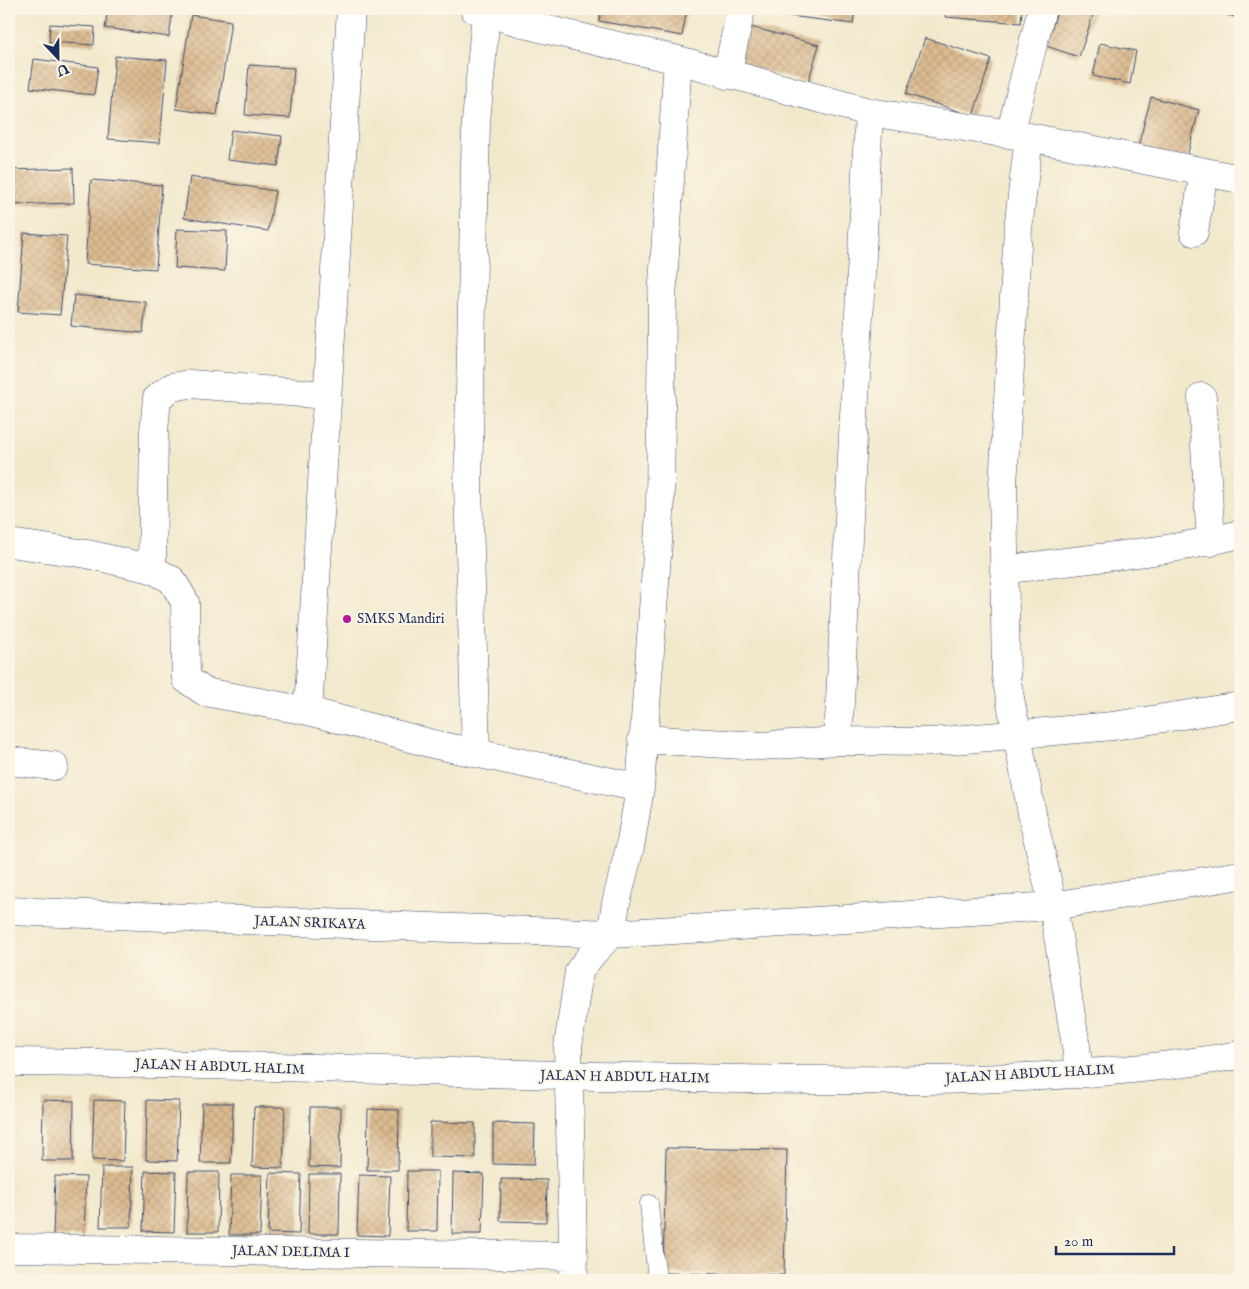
<svg xmlns="http://www.w3.org/2000/svg" width="1249" height="1289" font-family="'IM FELL English',serif">
  <style>
    .building { fill: url(#building-cross-hatch) }
    .lines { fill: none; stroke-linecap: round; stroke-linejoin: round }
    .service-casing { stroke: #3b4b6f; stroke-width: 19 }
    .minor-casing { stroke: #3b4b6f; stroke-width: 29 }
    .tertiary-casing { stroke: #3b4b6f; stroke-width: 29 }
    .service { stroke: #fff; stroke-width: 18 }
    .minor { stroke: #fff; stroke-width: 28 }
    .tertiary { stroke: #fff; stroke-width: 28 }
    .poi-dot { fill: #b5179e; stroke: #fcf5e5; stroke-width: 2 }
    .labels { text-anchor: middle; dominant-baseline: central; stroke-width: 4; stroke-linejoin: round; paint-order: stroke }
    .poi-label { font-size: 14px; fill: #1b2f5e; stroke: #fcf5e5; text-anchor: start }
    .street-label { font-size: 14px; fill: #1b2f5e; stroke: #fcf5e5 }
  </style>
  <defs>
    <pattern id="building-cross-hatch" width="8" height="8" patternUnits="userSpaceOnUse" patternTransform="scale(1.25)"><rect width="8" height="8" fill="#dcbb90"/><path d="M0 0l8 8M0 8l8-8" fill="none" stroke="#bca17f"/></pattern>
  </defs>
  <rect width="100%" height="100%" fill="#fcf5e5"/>
  <filter id="ink" filterUnits="userSpaceOnUse"><feTurbulence type="fractalNoise" baseFrequency=".02" numOctaves="2"/><feDisplacementMap in="SourceGraphic" scale="10" xChannelSelector="R" yChannelSelector="G"/><feConvolveMatrix kernelMatrix="1 2 1 2 8 2 1 2 1" color-interpolation-filters="sRGB"/></filter>
  <filter id="wash" filterUnits="userSpaceOnUse"><feTurbulence type="fractalNoise" baseFrequency=".0096" numOctaves="4" result="noise"/><feDisplacementMap in="SourceGraphic" scale="20" xChannelSelector="R" yChannelSelector="G"/><feGaussianBlur stdDeviation="1.12" result="paint"/><feColorMatrix in="noise" values="0 0 0 0 0 0 0 0 0 0 0 0 0 0 0 0 0 1.4 0 .05"/><feComposite in="paint" operator="in"/></filter>
  <g filter="url(#wash)">
    <rect width="100%" height="100%" fill="#f2e9cd"/>
    <g id="blocks">
      <path class="building" d="M 70,9 L 93,9 L 92,14 Z
        M 108,9 L 173,9 L 169,37 L 105,28 Z
        M 601,9 L 687,9 L 682,36 L 599,21 Z
        M 758,9 L 855,9 L 853,24 L 758,12 Z
        M 946,9 L 1022,9 L 1021,23 L 945,17 Z
        M 1058,9 L 1095,9 L 1079,57 L 1046,46 Z
        M 1203,9 L 1237,9 L 1235,17 Z
        M 191,15 L 231,21 L 217,115 L 176,109 Z
        M 50,24 L 95,27 L 94,45 L 49,42 Z
        M 747,26 L 819,45 L 808,83 L 737,64 Z
        M 925,38 L 991,59 L 973,116 L 906,94 Z
        M 1100,43 L 1136,51 L 1130,84 L 1093,76 Z
        M 115,56 L 167,60 L 160,143 L 108,139 Z
        M 34,59 L 98,67 L 94,95 L 30,88 Z
        M 249,65 L 294,68 L 290,118 L 245,115 Z
        M 1151,97 L 1199,110 L 1186,160 L 1138,147 Z
        M 231,130 L 282,136 L 278,166 L 227,160 Z
        M 73,168 L 74,203 L 9,205 L 9,170 Z
        M 190,177 L 275,191 L 268,231 L 184,218 Z
        M 91,180 L 162,185 L 156,269 L 85,264 Z
        M 177,229 L 227,231 L 225,271 L 175,268 Z
        M 24,233 L 67,236 L 60,315 L 18,312 Z
        M 74,295 L 146,302 L 143,333 L 71,326 Z
        M 43,1100 L 74,1101 L 73,1161 L 42,1161 Z
        M 94,1100 L 125,1101 L 123,1161 L 92,1160 Z
        M 147,1100 L 179,1101 L 177,1161 L 146,1160 Z
        M 202,1103 L 233,1103 L 231,1163 L 200,1163 Z
        M 254,1107 L 285,1107 L 283,1168 L 252,1167 Z
        M 310,1107 L 341,1107 L 340,1168 L 309,1167 Z
        M 368,1109 L 399,1110 L 398,1170 L 367,1170 Z
        M 430,1122 L 475,1123 L 475,1158 L 430,1157 Z
        M 493,1123 L 535,1124 L 534,1165 L 493,1164 Z
        M 666,1148 L 787,1150 L 784,1275 L 663,1273 Z
        M 102,1167 L 133,1167 L 131,1227 L 100,1227 Z
        M 145,1171 L 176,1172 L 174,1232 L 143,1231 Z
        M 407,1171 L 438,1171 L 437,1231 L 406,1231 Z
        M 188,1172 L 219,1172 L 218,1232 L 187,1232 Z
        M 270,1173 L 301,1174 L 299,1234 L 268,1233 Z
        M 453,1173 L 484,1174 L 482,1234 L 452,1234 Z
        M 309,1174 L 340,1174 L 339,1234 L 308,1234 Z
        M 231,1175 L 262,1175 L 260,1235 L 229,1235 Z
        M 359,1175 L 390,1176 L 388,1236 L 357,1235 Z
        M 55,1176 L 86,1177 L 84,1237 L 53,1236 Z
        M 501,1179 L 547,1180 L 546,1222 L 500,1221 Z"/>
    </g>
  </g>
  <g filter="url(#ink)">
    <use href="#blocks" fill-opacity="0" stroke="#3b4b6f" stroke-width="1"/>
    <g class="lines">
      <defs>
        <path id="service" d="M 649,1204 L 657,1280"/>
        <path id="minor" d="M 474,9 L 540,28 L 678,60 L 869,112 L 1029,137 L 1240,179
          M 727,75 L 741,9
          M 1010,134 L 1042,9
          M 1029,137 L 1018,229 L 1003,485 L 1006,677 L 1033,819 L 1053,906 L 1076,1046 L 1079,1074
          M 1194,232 L 1204,172
          M 1202,397 L 1211,542
          M 9,543 L 87,554 L 152,569 L 172,580 L 185,602 L 186,679 L 205,692 L 308,711 L 433,744 L 640,788
          M 152,569 L 154,431 L 157,398 L 172,387 L 190,384 L 326,395
          M 1004,570 C 1083,558 1163,554 1240,534
          M 308,711 L 351,9
          M 642,739 L 760,746 L 838,741 L 931,742 L 1113,726 L 1240,706
          M 838,741 L 869,112
          M 476,752 L 468,485 L 476,122 L 486,13
          M 9,761 L 54,766
          M 9,911 L 611,934 L 1053,906 L 1240,875
          M 9,1248 L 574,1256
          M 574,1280 L 568,1047 L 579,971 L 592,954 L 611,934 L 616,903 L 630,847 L 640,788 L 660,514 L 662,298 L 678,60"/>
        <path id="tertiary" d="M 9,1062 C 236,1063 463,1074 690,1078 C 873,1082 1059,1085 1240,1055"/>
      </defs>
      <use href="#service" class="service-casing"/>
      <use href="#minor" class="minor-casing"/>
      <use href="#tertiary" class="tertiary-casing"/>
      <use href="#service" class="service"/>
      <use href="#minor" class="minor"/>
      <use href="#tertiary" class="tertiary"/>
    </g>
  </g>
  <circle class="poi-dot" cx="347" cy="619" r="5"/>
  <g class="labels">
    <g class="poi-label">
      <text x="357" y="619">SMKS Mandiri</text>
    </g>
    <g class="street-label">
      <text transform="translate(310 923) rotate(2)">JALAN SRIKAYA</text>
      <text transform="translate(220 1067) rotate(2)">JALAN H ABDUL HALIM</text>
      <text transform="translate(1030 1074) rotate(-3)">JALAN H ABDUL HALIM</text>
      <text transform="translate(625 1077) rotate(1)">JALAN H ABDUL HALIM</text>
      <text transform="translate(291 1252) rotate(1)">JALAN DELIMA I</text>
    </g>
  </g>
  <rect width="1249" height="1289" fill="none" stroke="#fcf5e5" stroke-width="30"/>
  <g transform="translate(58 58) rotate(158)" stroke="#fcf5e5" stroke-width="4" paint-order="stroke">
  <path d="M0-4L9 19L0 12L-9 19Z" fill="#1b2f5e"/>
  <text y="-8" font-size="14" font-weight="bold" text-anchor="middle" fill="#1b2f5e">U</text>
  </g>
  <path d="M1056 1246v8h118v-8" fill="none" stroke="#1b2f5e" stroke-width="2.5"/>
  <text x="1064" y="1246" font-size="15" fill="#1b2f5e" stroke="#fcf5e5" stroke-width="4" paint-order="stroke">20 m</text>
</svg>
